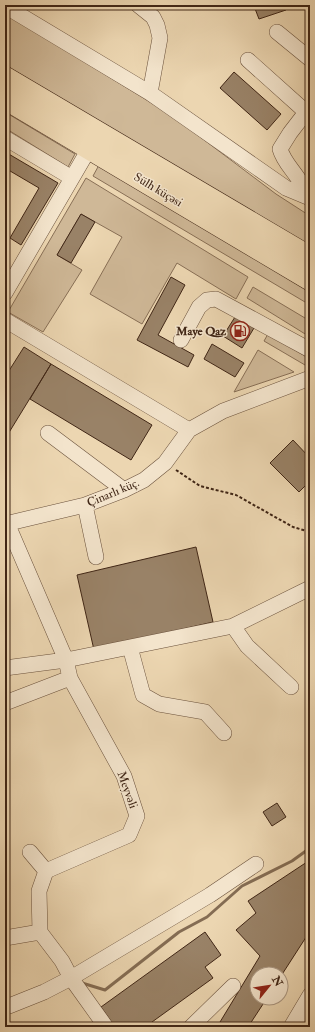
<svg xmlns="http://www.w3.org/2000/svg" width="315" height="1032" font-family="'IM FELL Double Pica',serif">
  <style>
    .green { fill: #cfb897; stroke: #886f56 }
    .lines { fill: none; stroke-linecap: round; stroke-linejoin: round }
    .stream { stroke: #846c53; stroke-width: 3 }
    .building { fill: #998267; stroke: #402616 }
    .minor-casing { stroke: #6b523d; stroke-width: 16 }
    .highway-casing { stroke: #402616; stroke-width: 22 }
    .path { stroke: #402616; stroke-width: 2; stroke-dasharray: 3 2; stroke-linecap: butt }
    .minor { stroke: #f3e4cc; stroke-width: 15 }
    .highway { stroke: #ecd6b1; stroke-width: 21 }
    .labels { text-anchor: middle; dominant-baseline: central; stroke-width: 3; stroke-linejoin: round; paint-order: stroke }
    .street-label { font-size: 12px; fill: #402616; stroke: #f3e4cc }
    .poi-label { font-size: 12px; font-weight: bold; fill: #402616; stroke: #f3e4cc; text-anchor: end }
  </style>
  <rect width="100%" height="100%" fill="#ecd6b1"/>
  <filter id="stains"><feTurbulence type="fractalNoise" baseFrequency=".005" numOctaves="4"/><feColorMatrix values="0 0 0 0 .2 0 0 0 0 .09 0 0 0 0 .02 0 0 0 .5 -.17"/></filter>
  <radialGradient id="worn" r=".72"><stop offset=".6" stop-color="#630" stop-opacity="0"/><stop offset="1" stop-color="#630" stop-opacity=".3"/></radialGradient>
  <path class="green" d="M 5,13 L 171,115 L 276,194 L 310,216 L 310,247 L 5,65 Z
    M 5,112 L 75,154 L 68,167 L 5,128 Z
    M 99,165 L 310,292 L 310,305 L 93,176 Z
    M 86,178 L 248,277 L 236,299 L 177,263 L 142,324 L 90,294 L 122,237 L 81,214 L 57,255 L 82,270 L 43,332 L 8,312 Z
    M 253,287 L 310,321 L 310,337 L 247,298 Z
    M 268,334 L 310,359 L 310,363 L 305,365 L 264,341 Z
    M 258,350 L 294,372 L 234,392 Z"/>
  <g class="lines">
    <path class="stream" d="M 82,983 L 105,990 L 179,932 L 207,917 L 242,886 L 292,861 L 310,848"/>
  </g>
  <path class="building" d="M 256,5 L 285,5 L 286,10 L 259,19 L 254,6 Z
    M 234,72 L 281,114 L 267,130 L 220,88 Z
    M 7,153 L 58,183 L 21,245 L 10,238 L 39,188 L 5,168 L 5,155 Z
    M 81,214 L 95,222 L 71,263 L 57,255 Z
    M 171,277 L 185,285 L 158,335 L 194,355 L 188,367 L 137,340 Z
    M 235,317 L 254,328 L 242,348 L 223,336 Z
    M 212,344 L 244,363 L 235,377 L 204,359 Z
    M 24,347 L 51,364 L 5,439 L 5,377 Z
    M 51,364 L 152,425 L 131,460 L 30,399 Z
    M 293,440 L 310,458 L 310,481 L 299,492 L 270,463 Z
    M 196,547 L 213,622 L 94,650 L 77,575 Z
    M 277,803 L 286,817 L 272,826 L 263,812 Z
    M 310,860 L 310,931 L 281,976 L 281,974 L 257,974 L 257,998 L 267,998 L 248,1027 L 217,1027 L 260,956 L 236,930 L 256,913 L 248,901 Z
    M 205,932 L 221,955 L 205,967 L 213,978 L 152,1022 L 155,1027 L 115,1027 L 101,1007 Z"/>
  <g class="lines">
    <defs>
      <path id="minor" d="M 138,5 L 153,17 L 157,25 L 160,38 L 150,93
        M 5,6 L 150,93 L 286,188 L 310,198
        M 277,32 L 310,59
        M 248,60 L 306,112
        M 5,138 L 72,178
        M 305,196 C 303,177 285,167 280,149 L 290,133 L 310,107
        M 5,293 L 89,149
        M 5,320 L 189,430
        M 181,340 L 199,307 L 207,300 L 216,299 L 310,350
        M 48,433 L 124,490
        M 85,505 L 96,557
        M 7,523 L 66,660 L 70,678 L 124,776 L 137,816 L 129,835 L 46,871 L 39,891 L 40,932 L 62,961 L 71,978 L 106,1027
        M 5,524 L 85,505 L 124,490 L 144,480 L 165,463 L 189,430 L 223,411 L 310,378
        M 233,626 L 310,588
        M 130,647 L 233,626 L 247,646 L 291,687
        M 5,668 L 66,660 L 130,647 L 143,695 L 159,704 L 205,712 L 224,733
        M 5,703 L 70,678
        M 30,852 L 46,871
        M 5,938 L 40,932
        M 5,1006 L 9,1006 L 44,992 L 71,978 L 210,895 L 256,864
        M 297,1017 L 310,1025
        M 191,1027 L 233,986
        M 291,1027 L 310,995"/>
      <path id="highway" d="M 5,77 L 310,257
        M 5,99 L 310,280"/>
    </defs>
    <use href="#minor" class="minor-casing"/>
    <use href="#highway" class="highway-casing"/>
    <path class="path" d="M 176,470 L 200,486 L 236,495 L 293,527 L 310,532"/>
    <use href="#minor" class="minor"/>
    <use href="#highway" class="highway"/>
  </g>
  <defs>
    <symbol id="fuel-ring" viewBox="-11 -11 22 22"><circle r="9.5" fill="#f3e4cc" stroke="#8f2418" stroke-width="1.5"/><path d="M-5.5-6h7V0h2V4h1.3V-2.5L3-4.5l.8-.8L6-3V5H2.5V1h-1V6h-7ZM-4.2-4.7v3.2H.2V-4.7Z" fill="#8f2418"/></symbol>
  </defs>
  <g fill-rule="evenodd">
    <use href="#fuel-ring" x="229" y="320" width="22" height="22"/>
  </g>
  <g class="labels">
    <g class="street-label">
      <text transform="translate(158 190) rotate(31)">Sülh küçəsi</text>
      <text transform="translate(113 493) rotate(-23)">Çinarlı küç.</text>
      <text transform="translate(127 790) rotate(70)">Meyvəli</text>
    </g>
    <g class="poi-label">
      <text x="226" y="331">Maye Qaz</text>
    </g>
  </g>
  <rect width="315" height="1032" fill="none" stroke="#ecd6b1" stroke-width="20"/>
  <rect x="6" y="6" width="303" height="1020" fill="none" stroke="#402616" stroke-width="2"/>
  <rect x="10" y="10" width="295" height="1012" fill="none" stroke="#402616"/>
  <g transform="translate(269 986) rotate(60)"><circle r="19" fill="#f3e4cc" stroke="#ab9883"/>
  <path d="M0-3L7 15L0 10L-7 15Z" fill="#8f2418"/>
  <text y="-6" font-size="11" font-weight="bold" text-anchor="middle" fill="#402616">N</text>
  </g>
  <rect width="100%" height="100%" filter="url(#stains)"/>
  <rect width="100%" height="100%" fill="url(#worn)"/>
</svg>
